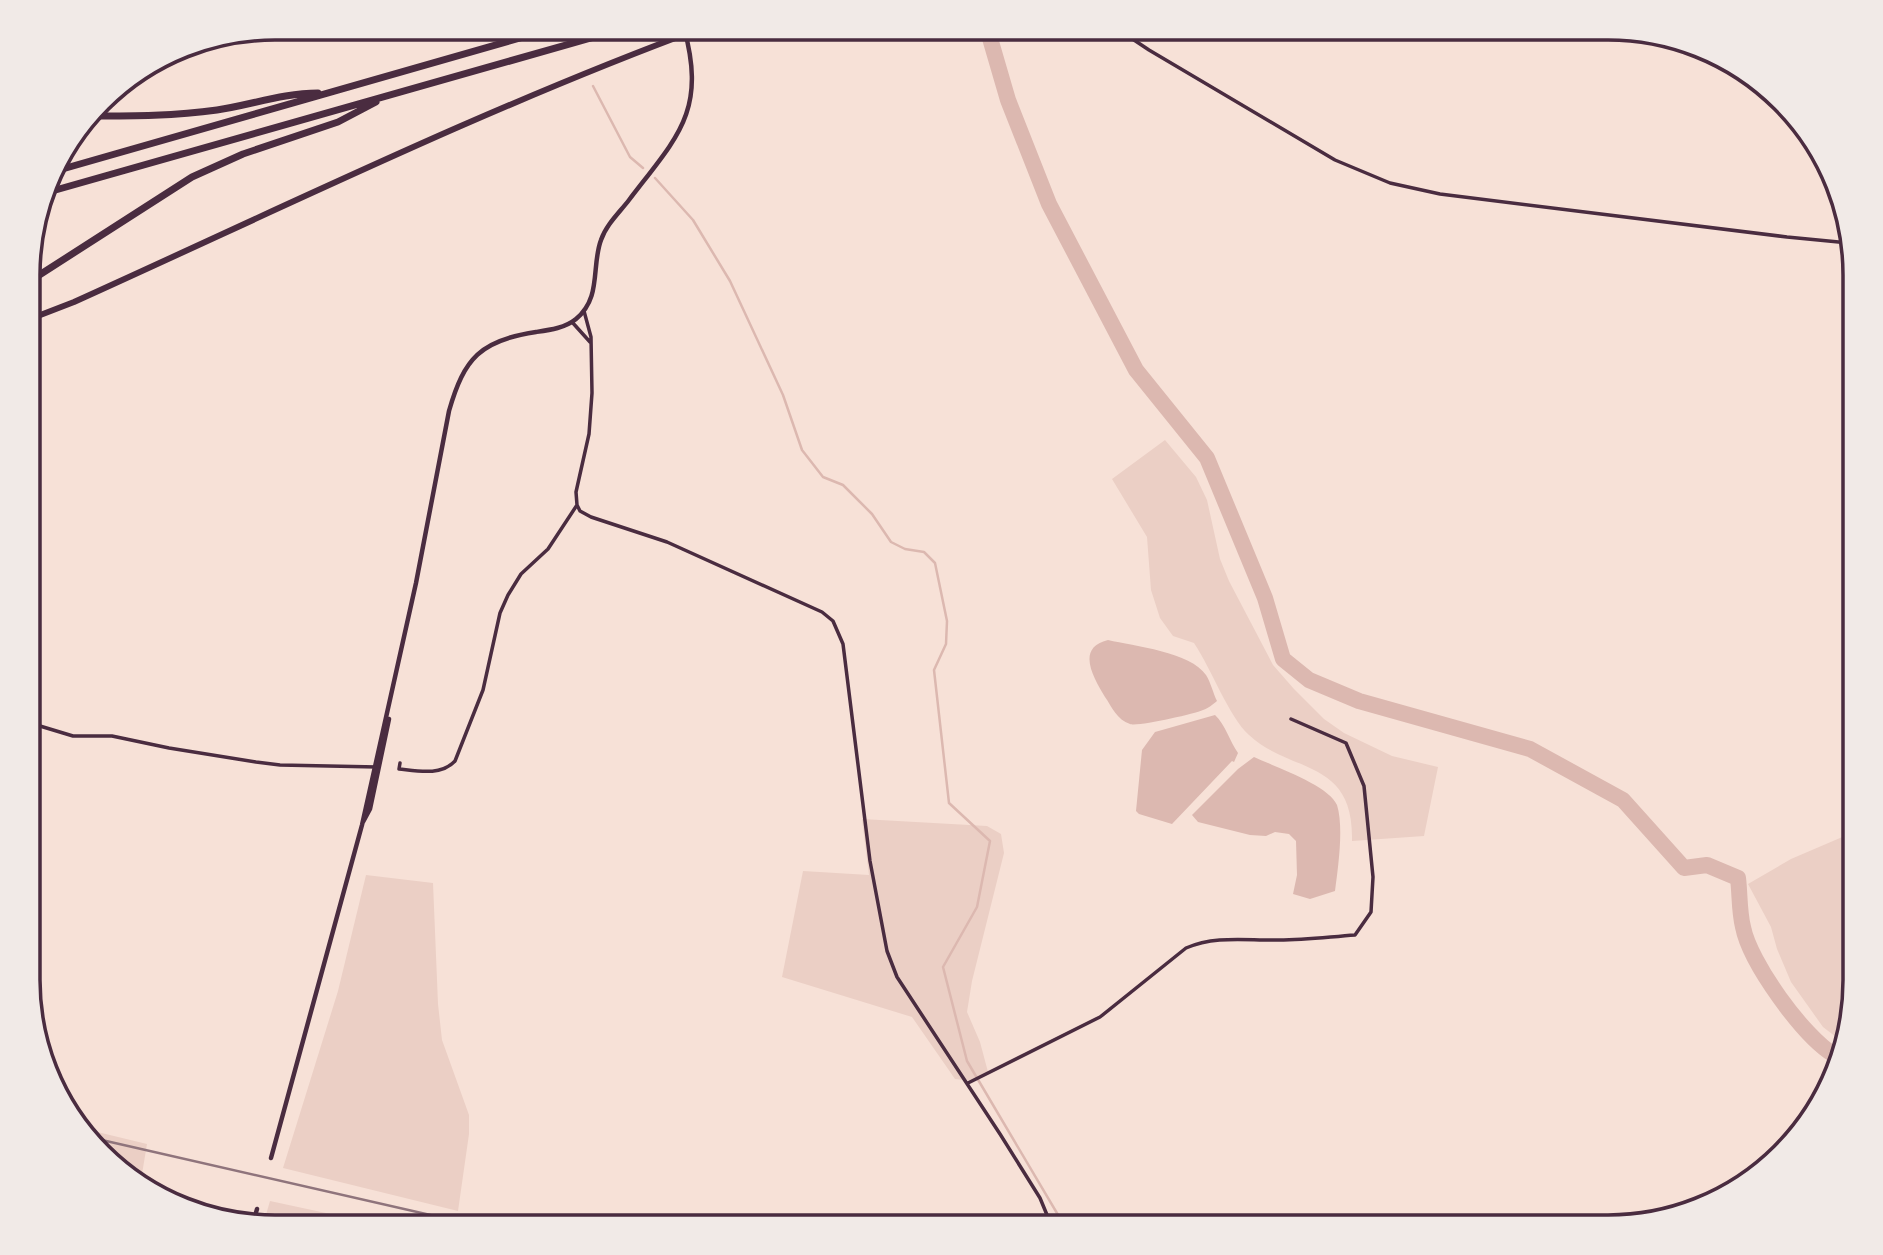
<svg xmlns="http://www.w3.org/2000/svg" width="1883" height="1255" font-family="'Asap Condensed',sans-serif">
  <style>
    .green { fill: #ebcfc5 }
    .water { fill: #dcb8b0 }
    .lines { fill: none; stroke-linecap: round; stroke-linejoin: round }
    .stream { stroke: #dcb8b0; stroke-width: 2.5 }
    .river { stroke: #dcb8b0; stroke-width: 16 }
    .minor { stroke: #4a2c40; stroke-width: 3.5 }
    .tertiary { stroke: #4a2c40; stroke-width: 4.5 }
    .trunk { stroke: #4a2c40; stroke-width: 6 }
    .motorway { stroke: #4a2c40; stroke-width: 7 }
    .rail { stroke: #8f747c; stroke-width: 2.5 }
    .rim { fill: none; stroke: #4a2c40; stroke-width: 3.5 }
  </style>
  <rect width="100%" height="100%" fill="#f7e1d7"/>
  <path class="green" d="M 1165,440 L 1196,477 L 1207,500 L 1220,559 L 1229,581 L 1273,665 L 1294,689 L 1324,719 L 1344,733 L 1392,756 L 1438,767 L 1424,836 L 1352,841 C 1354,758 1291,774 1249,735 C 1229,717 1211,668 1194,643 L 1173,636 L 1160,618 L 1151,590 L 1147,537 L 1112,479 Z
    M 862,819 L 987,826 L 1001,834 L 1004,853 L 972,981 L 967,1012 L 980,1042 L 988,1072 L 973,1081 L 955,1079 L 912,1017 L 782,977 L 803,871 L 869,875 Z
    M 1854,832 L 1854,996 L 1840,1040 L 1823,1027 L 1791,982 L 1777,949 L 1771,927 L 1748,884 L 1791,859 Z
    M 366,875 L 433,883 L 438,1004 L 442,1040 L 469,1115 L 469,1134 L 458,1211 L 283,1168 L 338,991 Z
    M 85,1129 L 147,1144 L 140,1186 L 138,1185 Z
    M 270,1201 L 391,1227 L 263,1225 Z"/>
  <path class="water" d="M 1108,640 C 1134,646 1191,652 1206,675 C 1211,683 1213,693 1217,701 C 1212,705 1209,708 1203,710 C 1194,714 1137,727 1130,724 C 1117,720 1112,707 1105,697 C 1094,678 1075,648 1108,640 Z
    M 1215,715 C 1225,724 1230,742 1238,753 L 1234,762 L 1232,761 L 1172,824 L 1139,814 L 1136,811 L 1142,750 L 1155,732 Z
    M 1254,757 C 1273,766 1329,785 1337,805 C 1344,827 1338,868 1335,891 L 1310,899 L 1293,894 L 1297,875 L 1296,841 L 1289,834 L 1275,832 L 1266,836 L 1250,835 L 1198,822 L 1192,815 L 1238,769 Z"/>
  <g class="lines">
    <path class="stream" d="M 593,86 L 630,157 L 643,168
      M 655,178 L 693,220 L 730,281 L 783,395 L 802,450 L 823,477 L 843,485 L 872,514 L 891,542 L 905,549 L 924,552 L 935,563 L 947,621 L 946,644 L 934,670 L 949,803 L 990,841 L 977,907 L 943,967 L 967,1061 L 1064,1225"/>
    <path class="river" d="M 987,28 L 1008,100 L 1049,204 L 1136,370 L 1207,458 L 1265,598 L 1283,659 L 1309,680 L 1359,701 L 1530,749 L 1623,800 L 1684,868 L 1707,865 L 1738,878 C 1740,894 1739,911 1743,927 C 1750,963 1803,1036 1834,1055"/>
    <path class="minor" d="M 1116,28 L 1149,50 L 1335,160 L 1390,183 L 1440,194 L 1787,237 L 1849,243
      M 572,322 L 590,342
      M 577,505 L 580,511 L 591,517 L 667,542 L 822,612 L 833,621 L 843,644 L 870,861 L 887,951 L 897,977 L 1000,1134 L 1040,1198 L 1052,1227
      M 30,723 L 73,736 L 112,736 L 169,748 L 256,762 L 280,765 L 377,767
      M 400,763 L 399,769 C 418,771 441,776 455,761 L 483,690 L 500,613 L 508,595 L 521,574 L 548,549 L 577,505 L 576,492 L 589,434 L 592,393 L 591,337 L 584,311
      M 968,1083 L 1100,1017 L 1186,948 C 1214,936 1242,940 1272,940 C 1299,941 1327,937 1355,935 L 1371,912 L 1373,877 L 1364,786 L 1346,743 L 1291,719"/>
    <path class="tertiary" d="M 363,822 L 370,809 L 389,719
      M 271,1158 L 362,825 L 416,583 L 449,411 C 464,358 481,340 536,332 C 550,330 565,328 576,319 C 602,297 591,267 601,240 C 606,225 619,213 629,200 C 677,137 707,112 684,28
      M 253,1223 L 257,1209"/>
    <path class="trunk" d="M 30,319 L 74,302 C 282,208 488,107 702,28"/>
    <path class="motorway" d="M 91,116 C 133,116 175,116 217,110 C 251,105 283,93 318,93
      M 52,172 L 555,28
      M 45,193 L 626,28
      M 30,281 L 192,177 L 243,154 L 338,122 L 376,102"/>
    <path class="rail" d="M 93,1138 L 483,1227"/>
  </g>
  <path d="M0 0H1883V1255H0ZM275 40H1608A235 235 0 0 1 1843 275V980A235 235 0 0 1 1608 1215H275A235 235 0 0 1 40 980V275A235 235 0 0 1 275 40Z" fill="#f1eae7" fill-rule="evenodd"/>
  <path class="rim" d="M275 40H1608A235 235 0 0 1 1843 275V980A235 235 0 0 1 1608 1215H275A235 235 0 0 1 40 980V275A235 235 0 0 1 275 40Z"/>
</svg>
